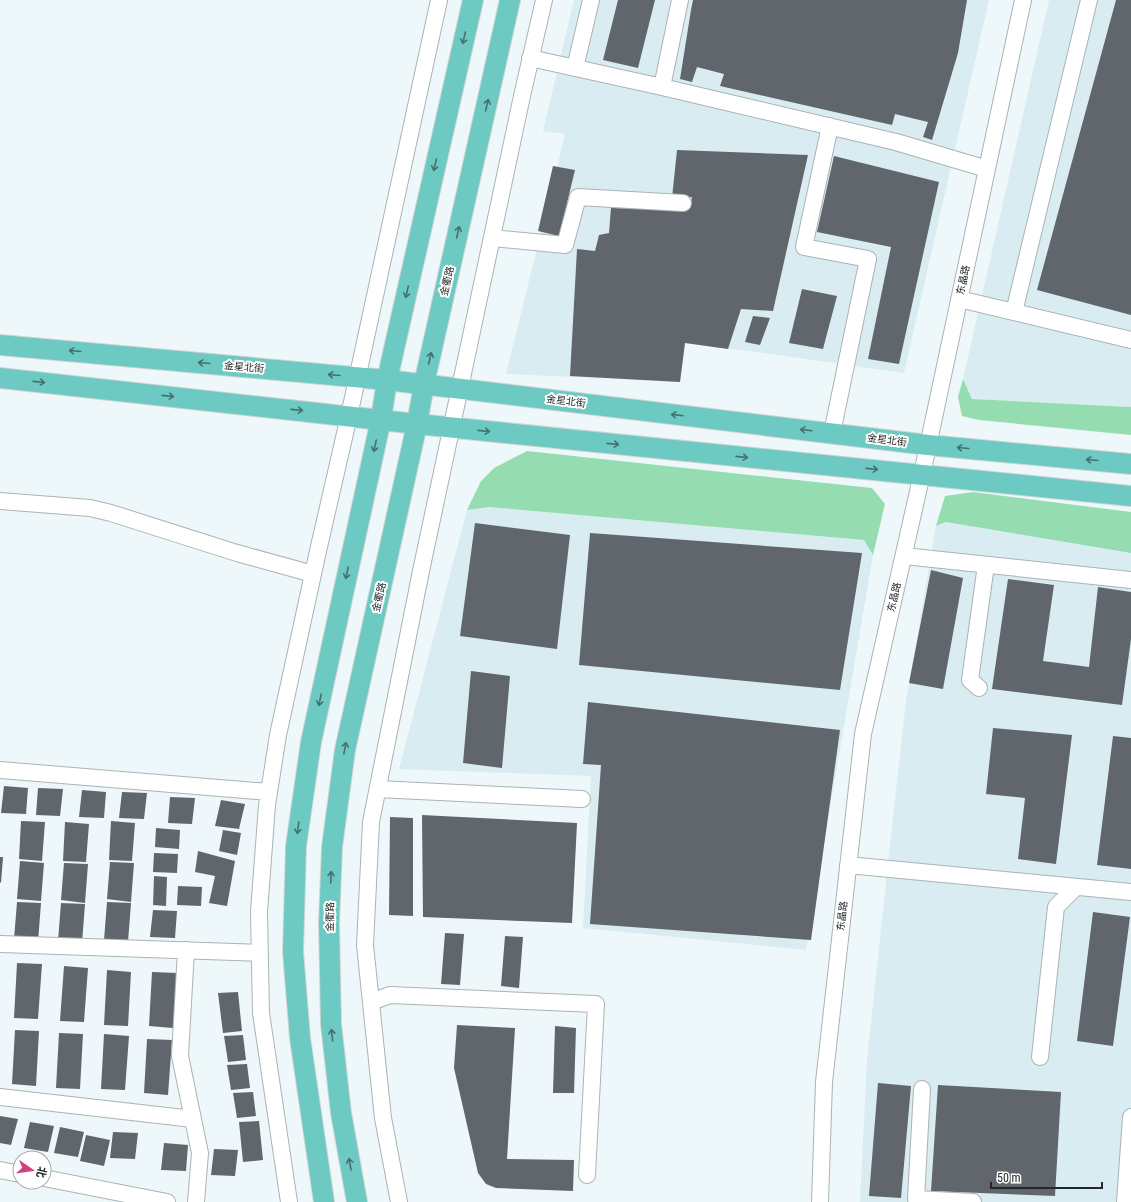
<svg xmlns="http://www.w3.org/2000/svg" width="1131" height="1202" font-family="'Roboto Condensed','Noto Sans SC',sans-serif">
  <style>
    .built { fill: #d9ecf1 }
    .green { fill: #95ddb0 }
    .building { fill: #60666b }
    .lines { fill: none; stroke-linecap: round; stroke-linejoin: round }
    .minor-casing { stroke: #aab3b5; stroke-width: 18 }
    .major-casing { stroke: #d3d4d4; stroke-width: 22 }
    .minor { stroke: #fff; stroke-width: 16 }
    .major { stroke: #6dcac2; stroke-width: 20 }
    .oneway { stroke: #44706d }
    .labels { text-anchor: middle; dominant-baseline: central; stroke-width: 4; stroke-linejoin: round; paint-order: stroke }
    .street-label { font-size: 10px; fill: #232728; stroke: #fff }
  </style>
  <rect width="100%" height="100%" fill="#eef8fa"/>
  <path class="built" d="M 574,0 L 989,0 L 904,373 L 764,353 L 685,343 L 680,382 L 506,374 L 565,134 L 543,131 Z
    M 1049,0 L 1131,0 L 1131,407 L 972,399 L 963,379 Z
    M 489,507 L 864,540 L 873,555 L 806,950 L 583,928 L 591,776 L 399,769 L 467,510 Z
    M 946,522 L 1131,553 L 1131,1202 L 860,1202 L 867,1060 L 890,845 L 906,701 L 936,526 Z"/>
  <path class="green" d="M 963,379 L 972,399 L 1131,407 L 1131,435 L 979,420 L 962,416 L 958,397 Z
    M 527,451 L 872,488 L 885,504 L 873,555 L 864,540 L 489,507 L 467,510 L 481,481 L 494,468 Z
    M 973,492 L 1131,512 L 1131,553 L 946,522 L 936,526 L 945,496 Z"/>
  <path class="building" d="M 618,0 L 655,0 L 638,68 L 603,60 Z
    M 693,0 L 967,0 L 958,53 L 932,140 L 923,137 L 928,122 L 895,114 L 892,125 L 720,86 L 724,74 L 697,67 L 692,82 L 680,79 L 691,10 Z
    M 1116,0 L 1131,0 L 1131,315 L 1037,290 Z
    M 677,150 L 808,155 L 773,311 L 741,309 L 728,349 L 685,343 L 680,382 L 570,376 L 577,249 L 595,251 L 599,235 L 609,233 L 611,208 L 689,210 L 692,197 L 672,198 Z
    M 834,156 L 939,182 L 899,364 L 868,359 L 891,247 L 817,232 Z
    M 553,166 L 575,170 L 559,236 L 538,231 Z
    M 802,289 L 837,296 L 823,349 L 789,343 Z
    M 753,316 L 770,318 L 760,345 L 745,342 Z
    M 475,523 L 570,535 L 557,649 L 460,636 Z
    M 590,533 L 862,553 L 840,690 L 579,665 Z
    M 931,570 L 963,578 L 943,689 L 909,683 Z
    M 1008,579 L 1054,585 L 1043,661 L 1089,667 L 1098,587 L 1131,592 L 1131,639 L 1122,705 L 992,689 Z
    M 471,671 L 510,676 L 502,768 L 463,763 Z
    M 588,702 L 840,730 L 811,940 L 590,924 L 601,765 L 583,764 Z
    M 993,728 L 1072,735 L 1056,864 L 1018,859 L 1025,798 L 986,794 Z
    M 1113,736 L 1131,738 L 1131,869 L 1097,865 Z
    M 4,786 L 28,788 L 26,814 L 1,813 Z
    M 38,788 L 63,789 L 60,816 L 36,815 Z
    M 82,790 L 106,792 L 104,818 L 79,817 Z
    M 122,792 L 147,793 L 144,819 L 119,818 Z
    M 170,797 L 195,798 L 192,824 L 168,823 Z
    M 221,800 L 245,804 L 239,829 L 215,826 Z
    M 422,815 L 577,823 L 572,923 L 423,917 Z
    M 390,817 L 413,818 L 413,916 L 389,915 Z
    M 21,821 L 45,822 L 42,861 L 19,859 Z
    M 111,821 L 135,823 L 132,861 L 109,860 Z
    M 65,822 L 89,824 L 86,862 L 63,861 Z
    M 156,828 L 180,830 L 179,849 L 155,847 Z
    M 223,830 L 241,833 L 237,855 L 219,851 Z
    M 198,851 L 235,861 L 227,906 L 209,903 L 215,876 L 195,872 Z
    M 154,853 L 178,854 L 177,873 L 153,872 Z
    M 0,857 L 3,857 L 1,883 L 0,882 Z
    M 20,861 L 44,863 L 41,901 L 17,899 Z
    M 110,862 L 134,863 L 131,902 L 107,899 Z
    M 64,863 L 88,864 L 85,903 L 61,900 Z
    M 154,876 L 167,877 L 166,906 L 153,905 Z
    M 178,886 L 202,887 L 201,906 L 177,905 Z
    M 17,902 L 41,903 L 38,942 L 14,939 Z
    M 107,902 L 131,903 L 128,942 L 104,940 Z
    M 61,903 L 85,904 L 82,943 L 58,941 Z
    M 153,910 L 177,911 L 175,938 L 150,937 Z
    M 1093,912 L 1130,917 L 1113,1046 L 1077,1041 Z
    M 445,933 L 464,934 L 460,985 L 441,984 Z
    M 505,936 L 523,937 L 519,988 L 501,986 Z
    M 17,963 L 42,964 L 38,1019 L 14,1018 Z
    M 64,966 L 88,968 L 84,1022 L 60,1021 Z
    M 107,970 L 131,972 L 128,1026 L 104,1025 Z
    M 152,972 L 177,973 L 173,1028 L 149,1026 Z
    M 238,992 L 242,1031 L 223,1033 L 218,993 Z
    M 457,1025 L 515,1028 L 507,1159 L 574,1160 L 573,1191 L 496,1188 L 486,1184 L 478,1173 L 454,1068 Z
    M 555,1026 L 576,1028 L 574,1093 L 553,1093 Z
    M 15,1030 L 39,1031 L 36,1086 L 12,1084 Z
    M 59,1033 L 83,1034 L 80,1089 L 56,1088 Z
    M 104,1034 L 129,1036 L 125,1090 L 101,1089 Z
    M 243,1035 L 246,1060 L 228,1062 L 224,1036 Z
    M 147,1039 L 172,1040 L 168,1095 L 144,1093 Z
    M 247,1064 L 250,1088 L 231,1090 L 227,1065 Z
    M 878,1083 L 911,1086 L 901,1198 L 869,1196 Z
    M 938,1085 L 1061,1092 L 1055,1196 L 931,1191 Z
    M 253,1092 L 256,1116 L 237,1118 L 233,1093 Z
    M 0,1116 L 18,1119 L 11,1145 L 0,1143 Z
    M 259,1121 L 263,1160 L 243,1162 L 239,1122 Z
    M 30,1122 L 54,1126 L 48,1152 L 24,1148 Z
    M 60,1127 L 84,1132 L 78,1157 L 54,1153 Z
    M 113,1132 L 138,1133 L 135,1159 L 110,1158 Z
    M 86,1135 L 110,1140 L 104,1166 L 80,1161 Z
    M 164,1143 L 188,1145 L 186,1171 L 161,1170 Z
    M 214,1149 L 238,1150 L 235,1176 L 211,1175 Z"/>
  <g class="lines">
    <defs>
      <path id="minor" d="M 530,58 L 662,87 L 896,142 L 987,169
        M 575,68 L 591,0
        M 662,87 L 680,0
        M 830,126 L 804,247 L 868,259 L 832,433
        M 492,238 L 565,245 L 578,197 L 683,203
        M 959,299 L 1131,340
        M 1014,312 L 1089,0
        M 0,501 L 90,508 L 111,513 L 237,553 L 313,574
        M 904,556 L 1131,580
        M 979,688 L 970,680 L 986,565
        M 0,770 L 269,792
        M 378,789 L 582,799
        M 848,865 L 1131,892
        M 0,944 L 260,953
        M 186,950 L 180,1056 L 200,1153 L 196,1202
        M 371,1002 L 390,995 L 596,1004 L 587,1175
        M 1040,1057 L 1056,907 L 1076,887
        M 922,1089 L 916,1199 L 973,1202
        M 0,1097 L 193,1119
        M 0,1170 L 20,1174
        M 44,1178 L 167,1202
        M 289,1202 L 261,1013 L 259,912 L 267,805 L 278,735 L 318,551 L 349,416 L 439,0
        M 399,1202 L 383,1118 L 365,945 L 371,822 L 421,571 L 522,96 L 544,0
        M 820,1202 L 824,1082 L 863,734 L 922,474 L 1023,0
        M 1125,1202 L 1131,1117"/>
      <path id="major" d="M 0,345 L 387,380 L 928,445 L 1131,464
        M 0,378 L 417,424 L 1131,496
        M 324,1202 L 300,1038 L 293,952 L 296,846 L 311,742 L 381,419 L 387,380 L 473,0
        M 357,1202 L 341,1113 L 331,1024 L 329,923 L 332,847 L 345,750 L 417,424 L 424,384 L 510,0"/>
    </defs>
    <use href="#minor" class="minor-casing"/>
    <use href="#major" class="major-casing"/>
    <use href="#minor" class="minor"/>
    <use href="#major" class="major"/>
  </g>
  <defs><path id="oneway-shaft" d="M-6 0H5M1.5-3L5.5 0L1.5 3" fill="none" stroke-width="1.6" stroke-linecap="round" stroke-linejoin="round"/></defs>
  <g class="oneway">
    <use href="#oneway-shaft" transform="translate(464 38) rotate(103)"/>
    <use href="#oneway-shaft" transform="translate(487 105) rotate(-77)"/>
    <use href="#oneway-shaft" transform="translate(435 165) rotate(103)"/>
    <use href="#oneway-shaft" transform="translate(458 232) rotate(-77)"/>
    <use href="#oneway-shaft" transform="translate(407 292) rotate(103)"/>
    <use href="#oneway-shaft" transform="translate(75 351) rotate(-175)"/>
    <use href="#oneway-shaft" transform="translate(430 358) rotate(-77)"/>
    <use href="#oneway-shaft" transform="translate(204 363) rotate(-175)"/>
    <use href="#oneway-shaft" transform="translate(334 375) rotate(-175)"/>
    <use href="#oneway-shaft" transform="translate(39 382) rotate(6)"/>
    <use href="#oneway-shaft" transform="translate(168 396) rotate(6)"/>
    <use href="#oneway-shaft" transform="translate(297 410) rotate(6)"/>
    <use href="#oneway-shaft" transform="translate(677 415) rotate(-173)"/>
    <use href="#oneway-shaft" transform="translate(806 430) rotate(-173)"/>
    <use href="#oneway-shaft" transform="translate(484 431) rotate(6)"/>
    <use href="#oneway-shaft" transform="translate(613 444) rotate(6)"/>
    <use href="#oneway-shaft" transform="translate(375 446) rotate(102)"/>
    <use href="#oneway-shaft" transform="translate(963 448) rotate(-175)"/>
    <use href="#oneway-shaft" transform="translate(742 457) rotate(6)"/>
    <use href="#oneway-shaft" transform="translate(1092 460) rotate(-175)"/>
    <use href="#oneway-shaft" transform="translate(872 469) rotate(6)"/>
    <use href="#oneway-shaft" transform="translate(347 573) rotate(102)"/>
    <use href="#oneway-shaft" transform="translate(320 700) rotate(102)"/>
    <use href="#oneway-shaft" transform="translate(345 748) rotate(-79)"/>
    <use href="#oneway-shaft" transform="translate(298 828) rotate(98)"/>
    <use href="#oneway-shaft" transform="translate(331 877) rotate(-88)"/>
    <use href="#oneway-shaft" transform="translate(332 1035) rotate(-97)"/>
    <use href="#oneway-shaft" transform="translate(350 1164) rotate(-100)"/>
  </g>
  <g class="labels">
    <g class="street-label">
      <text transform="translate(963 280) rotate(-78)">东晶路</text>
      <text transform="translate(447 281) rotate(-77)">金衢路</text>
      <text transform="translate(244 367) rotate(5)">金星北街</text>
      <text transform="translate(566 401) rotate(7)">金星北街</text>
      <text transform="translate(887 440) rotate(7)">金星北街</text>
      <text transform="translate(379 597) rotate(-77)">金衢路</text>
      <text transform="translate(894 597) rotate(-77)">东晶路</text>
      <text transform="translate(842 916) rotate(-83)">东晶路</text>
      <text transform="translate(330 917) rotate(-89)">金衢路</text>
    </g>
  </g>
  <g transform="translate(32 1170) rotate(103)"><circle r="19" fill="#ffffff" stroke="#a7a9a9"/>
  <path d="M0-3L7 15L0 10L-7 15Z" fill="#cc437e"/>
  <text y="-6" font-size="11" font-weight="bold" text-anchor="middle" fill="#232728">北</text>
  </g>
  <path d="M991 1182v6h111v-6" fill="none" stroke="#232728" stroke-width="2"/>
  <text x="997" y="1182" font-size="12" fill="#232728" stroke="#ffffff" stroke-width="3" paint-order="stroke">50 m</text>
</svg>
